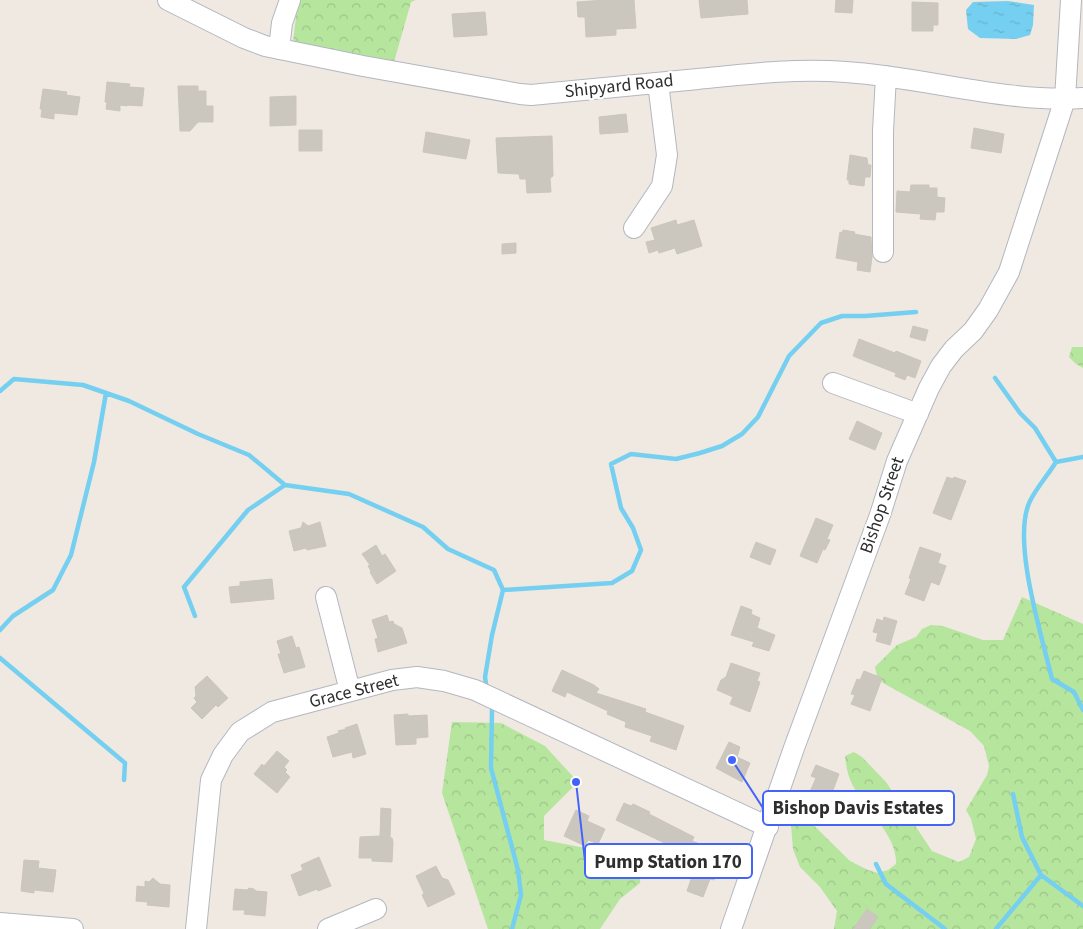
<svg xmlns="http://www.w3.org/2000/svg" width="1083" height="929" font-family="'Source Sans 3',sans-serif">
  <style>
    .forest { fill: url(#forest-crowns) }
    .water { fill: url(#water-ripples) }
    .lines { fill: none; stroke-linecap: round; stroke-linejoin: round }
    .stream { stroke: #75cff0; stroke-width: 4.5 }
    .building { fill: #cbc7bf; stroke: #cbc5ba }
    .minor-casing { stroke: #b4b7c1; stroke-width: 22 }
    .minor { stroke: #fff; stroke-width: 20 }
    .labels { text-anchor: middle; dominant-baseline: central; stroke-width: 4.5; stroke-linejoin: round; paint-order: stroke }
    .street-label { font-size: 18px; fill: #2e2e2e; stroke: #fff }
    .leader { fill: none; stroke: #4264fb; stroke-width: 2 }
    .callout-dot { fill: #4264fb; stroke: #fff; stroke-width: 2 }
    .callout { fill: #fff; stroke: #4264fb; stroke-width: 2 }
    .callout-label { font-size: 19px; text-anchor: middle; font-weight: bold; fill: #2e2e2e }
  </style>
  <defs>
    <pattern id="forest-crowns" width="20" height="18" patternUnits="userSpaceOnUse" patternTransform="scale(1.25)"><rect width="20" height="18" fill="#b6e59e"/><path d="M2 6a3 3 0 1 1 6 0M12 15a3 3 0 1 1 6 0" fill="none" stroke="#9dc588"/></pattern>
    <pattern id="water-ripples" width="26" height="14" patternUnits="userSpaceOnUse" patternTransform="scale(1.25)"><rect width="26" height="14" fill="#75cff0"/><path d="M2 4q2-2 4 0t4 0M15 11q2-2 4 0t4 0" fill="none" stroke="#66b2ce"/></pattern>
  </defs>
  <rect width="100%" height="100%" fill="#efe9e1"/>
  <path class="forest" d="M 298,0 L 416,0 L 411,2 L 394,62 L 293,42 Z
    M 1072,347 L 1083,347 L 1083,368 L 1076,364 L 1069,357 Z
    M 1022,597 L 1083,624 L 1083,929 L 834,929 L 837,911 L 820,887 L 800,867 L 793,849 L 790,813 L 792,804 L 850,861 L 868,870 L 878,873 L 888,870 L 896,864 C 898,837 866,809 853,786 C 848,777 846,766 845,756 L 854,752 L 862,757 L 886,782 L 932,851 L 959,862 L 969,857 L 976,839 L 971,819 L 966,810 L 987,775 L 989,766 L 984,746 L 970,731 L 883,683 L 877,676 L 875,667 L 897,645 L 916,637 L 922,629 L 931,625 L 943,626 L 983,640 L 1003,640 Z
    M 452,722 L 501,723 L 545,746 L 578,782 L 544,816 L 544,840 L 642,859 L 640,883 L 620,899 L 600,929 L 488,929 L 442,793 Z"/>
  <path class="water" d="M 1008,1 L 1034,5 L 1033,25 L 1030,35 L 1016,39 L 980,38 L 968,29 L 966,10 L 973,2 Z"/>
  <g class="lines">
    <path class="stream" d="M 995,378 L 1020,413 L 1035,428 L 1056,462
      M 0,391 L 14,379 L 83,385 L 129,401 L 198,434 L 249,455 L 285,485 L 349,494 L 423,527 L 448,549 L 494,570 L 503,590 L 492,635 L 485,677 L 486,684
      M 1083,457 L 1056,462 C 1048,475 1037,487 1030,501 C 1011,540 1042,636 1052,679 L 1074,692 L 1083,710
      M 503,590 L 612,583 L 632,571 L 641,550 L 633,528 L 621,508 L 611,464 L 631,454 L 676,459 L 700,453 L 722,446 L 742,434 L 758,417 L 789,356 L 821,323 L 842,316 L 865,316 L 916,312
      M 195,616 L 184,587 L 248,510 L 285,485
      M 0,630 L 13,616 L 53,590 L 71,555 L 94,462 L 106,393
      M 0,658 L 125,763 L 124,780
      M 492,710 L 491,768 L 518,870 L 521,895 L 512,929
      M 1013,794 L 1022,837 L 1041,875 L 1083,906
      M 876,864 L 886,884 L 945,929
      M 996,929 L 1041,875"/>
  </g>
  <path class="building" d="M 605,0 L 634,0 L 636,28 L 616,29 L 616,35 L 586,37 L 585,17 L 578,17 L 577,2 Z
    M 699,0 L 747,0 L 748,14 L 701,18 Z
    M 836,0 L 853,0 L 852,13 L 835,12 Z
    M 912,2 L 938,3 L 938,25 L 933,25 L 933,31 L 912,31 Z
    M 485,12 L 487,35 L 454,37 L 452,14 Z
    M 107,82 L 130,84 L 129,87 L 144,88 L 142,106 L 127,105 L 127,106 L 120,105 L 120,111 L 106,109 L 107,102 L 105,102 Z
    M 178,86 L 198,86 L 198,91 L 206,91 L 206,106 L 213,106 L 213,122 L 198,122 L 190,131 L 180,131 Z
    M 43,89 L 67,92 L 66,95 L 80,97 L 77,115 L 54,113 L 54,119 L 41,117 L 42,109 L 40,109 Z
    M 296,96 L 296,125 L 270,126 L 270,97 Z
    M 626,114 L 628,132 L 600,134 L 599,117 Z
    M 974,128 L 1004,134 L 1001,153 L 971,148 Z
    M 299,130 L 322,130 L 322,151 L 299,151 Z
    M 426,132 L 470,140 L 466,159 L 423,152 Z
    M 552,136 L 553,176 L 550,178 L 551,192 L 527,193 L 526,179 L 520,179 L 519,174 L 498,173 L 496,138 Z
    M 850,155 L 867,158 L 868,165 L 871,165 L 870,177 L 865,177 L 864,186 L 849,184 L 849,180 L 847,180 Z
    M 911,185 L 929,185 L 929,188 L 937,188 L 937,197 L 945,198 L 944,212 L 936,212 L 935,220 L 920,219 L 921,214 L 896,212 L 897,191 L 910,192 Z
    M 676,220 L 677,225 L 694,220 L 702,246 L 677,254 L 675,248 L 659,253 L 658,250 L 649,253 L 646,242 L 655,240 L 651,228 Z
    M 843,230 L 855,232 L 854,234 L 871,237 L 872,257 L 870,272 L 857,270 L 858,262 L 836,258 L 840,232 L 842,233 Z
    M 516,243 L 516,253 L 502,254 L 502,244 Z
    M 913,326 L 928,330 L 925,341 L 910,337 Z
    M 859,339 L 895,353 L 896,351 L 921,361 L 915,378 L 907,375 L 905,380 L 895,376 L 896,373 L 853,356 Z
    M 857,421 L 882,433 L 875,450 L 849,439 Z
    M 947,477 L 953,479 L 954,477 L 966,481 L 951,520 L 933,513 Z
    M 816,518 L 833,525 L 827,539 L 830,540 L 825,550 L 823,549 L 817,563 L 800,556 Z
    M 303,522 L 308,526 L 320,522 L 326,546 L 307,550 L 306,548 L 294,551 L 289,531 L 301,528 Z
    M 756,542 L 776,550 L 770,565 L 750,557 Z
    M 376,545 L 382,556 L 385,554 L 396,571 L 377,584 L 370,572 L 371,571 L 368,566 L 370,565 L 362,554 Z
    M 920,547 L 941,554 L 938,563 L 946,566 L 939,585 L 931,582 L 924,601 L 905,594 L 911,579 L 909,578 Z
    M 272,579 L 274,599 L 231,603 L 229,587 L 240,586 L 240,582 Z
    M 741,606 L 752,610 L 751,614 L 760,618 L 757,628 L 775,635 L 769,651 L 752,646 L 754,642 L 731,635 Z
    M 387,615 L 389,622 L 393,621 L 394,624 L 402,628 L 407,643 L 378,652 L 375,639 L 378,638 L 372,620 Z
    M 884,617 L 897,621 L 890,645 L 876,641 L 878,633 L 873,632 L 877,619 L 883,621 Z
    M 292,636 L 296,648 L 299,647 L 305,667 L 284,673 L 278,654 L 281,654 L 277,641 Z
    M 731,663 L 760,673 L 757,681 L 760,682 L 750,712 L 730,704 L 733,697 L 717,690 L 721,680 L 726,677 Z
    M 562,670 L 594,685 L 599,689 L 596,693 L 646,709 L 645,712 L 684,726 L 676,750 L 650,741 L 652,736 L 625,727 L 626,722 L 607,714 L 608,711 L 567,692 L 565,697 L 552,691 Z
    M 864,671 L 882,678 L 870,711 L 851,704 L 855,695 L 851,694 L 857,679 L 860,680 Z
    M 207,676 L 228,698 L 218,707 L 216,705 L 202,719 L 191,708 L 197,702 L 194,698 L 196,696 L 195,687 Z
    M 408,714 L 408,716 L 427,715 L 428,737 L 416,738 L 416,744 L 396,745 L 394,715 Z
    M 357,724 L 366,754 L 353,758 L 352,752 L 333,757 L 327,737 L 339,733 L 338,731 L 346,729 L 345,728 Z
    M 729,742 L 740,747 L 737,757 L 750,763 L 742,782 L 716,768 Z
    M 277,751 L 289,761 L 284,767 L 287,770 L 285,772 L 290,777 L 277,793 L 254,774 L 262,764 L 264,766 Z
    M 816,765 L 839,774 L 829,801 L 809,794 L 816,778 L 811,776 Z
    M 624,803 L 631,806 L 633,804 L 650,812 L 649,814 L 694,837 L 692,841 L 725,854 L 714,880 L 710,879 L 703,897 L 687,891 L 699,856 L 683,848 L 661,870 L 660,869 L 671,846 L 616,820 Z
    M 381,808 L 391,809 L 390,838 L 392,838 L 393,842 L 392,862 L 372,861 L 372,858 L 359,858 L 360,837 L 380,836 Z
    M 576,810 L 589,816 L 587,821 L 605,829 L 598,844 L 588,840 L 585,846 L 564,836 Z
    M 319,857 L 331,886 L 318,891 L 317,889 L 299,896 L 291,875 L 303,870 L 301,865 Z
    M 24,860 L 39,861 L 38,868 L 56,870 L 53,892 L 34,890 L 34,893 L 21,891 Z
    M 436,866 L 442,878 L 448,880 L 455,894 L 428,907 L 422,895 L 424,893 L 416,876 Z
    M 153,878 L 160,884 L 170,885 L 169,907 L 147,905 L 148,902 L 136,901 L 137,886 L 145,887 L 145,881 L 149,882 Z
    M 249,888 L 254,889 L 256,891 L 267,892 L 265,916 L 244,914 L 245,910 L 233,910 L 235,889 L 247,890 Z
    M 867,909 L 878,917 L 870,929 L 853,929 Z"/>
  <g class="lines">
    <defs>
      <path id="minor" d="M 168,0 L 244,38 L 265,46 L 363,66 L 520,94 L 531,95 C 587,90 642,84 698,79 C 747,74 796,68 846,72 C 924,77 1005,103 1083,98
        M 279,49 L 282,23 L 290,0
        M 634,228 L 662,186 L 667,155 L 658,83
        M 883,252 L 883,131 L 886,76
        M 833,383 L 918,414
        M 326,597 L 350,691
        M 0,923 L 73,929
        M 196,929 L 211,780 L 223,755 L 240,732 L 272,712 L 392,680 L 417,677 L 444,681 L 475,690 L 768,827
        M 328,929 L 376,909
        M 731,929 L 794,748 L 880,515 L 897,461 L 929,388 L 941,366 L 954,349 L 973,331 L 988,310 L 1009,272 L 1065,99 L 1071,0"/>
    </defs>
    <use href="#minor" class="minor-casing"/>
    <use href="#minor" class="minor"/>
  </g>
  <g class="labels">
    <g class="street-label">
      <text transform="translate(619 86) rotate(-6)">Shipyard Road</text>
      <text transform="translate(882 505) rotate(-71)">Bishop Street</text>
      <text transform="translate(354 691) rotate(-14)">Grace Street</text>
    </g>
  </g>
  <path class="leader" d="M732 760L763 808M576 782L585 861"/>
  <g class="callout-dot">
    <circle cx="732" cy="760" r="5"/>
    <circle cx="576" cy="782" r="5"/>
  </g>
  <g class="callout">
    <rect x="763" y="791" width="191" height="34" rx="5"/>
    <rect x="585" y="844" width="167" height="34" rx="5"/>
  </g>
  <g class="callout-label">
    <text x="858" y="814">Bishop Davis Estates</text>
    <text x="668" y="868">Pump Station 170</text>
  </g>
</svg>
